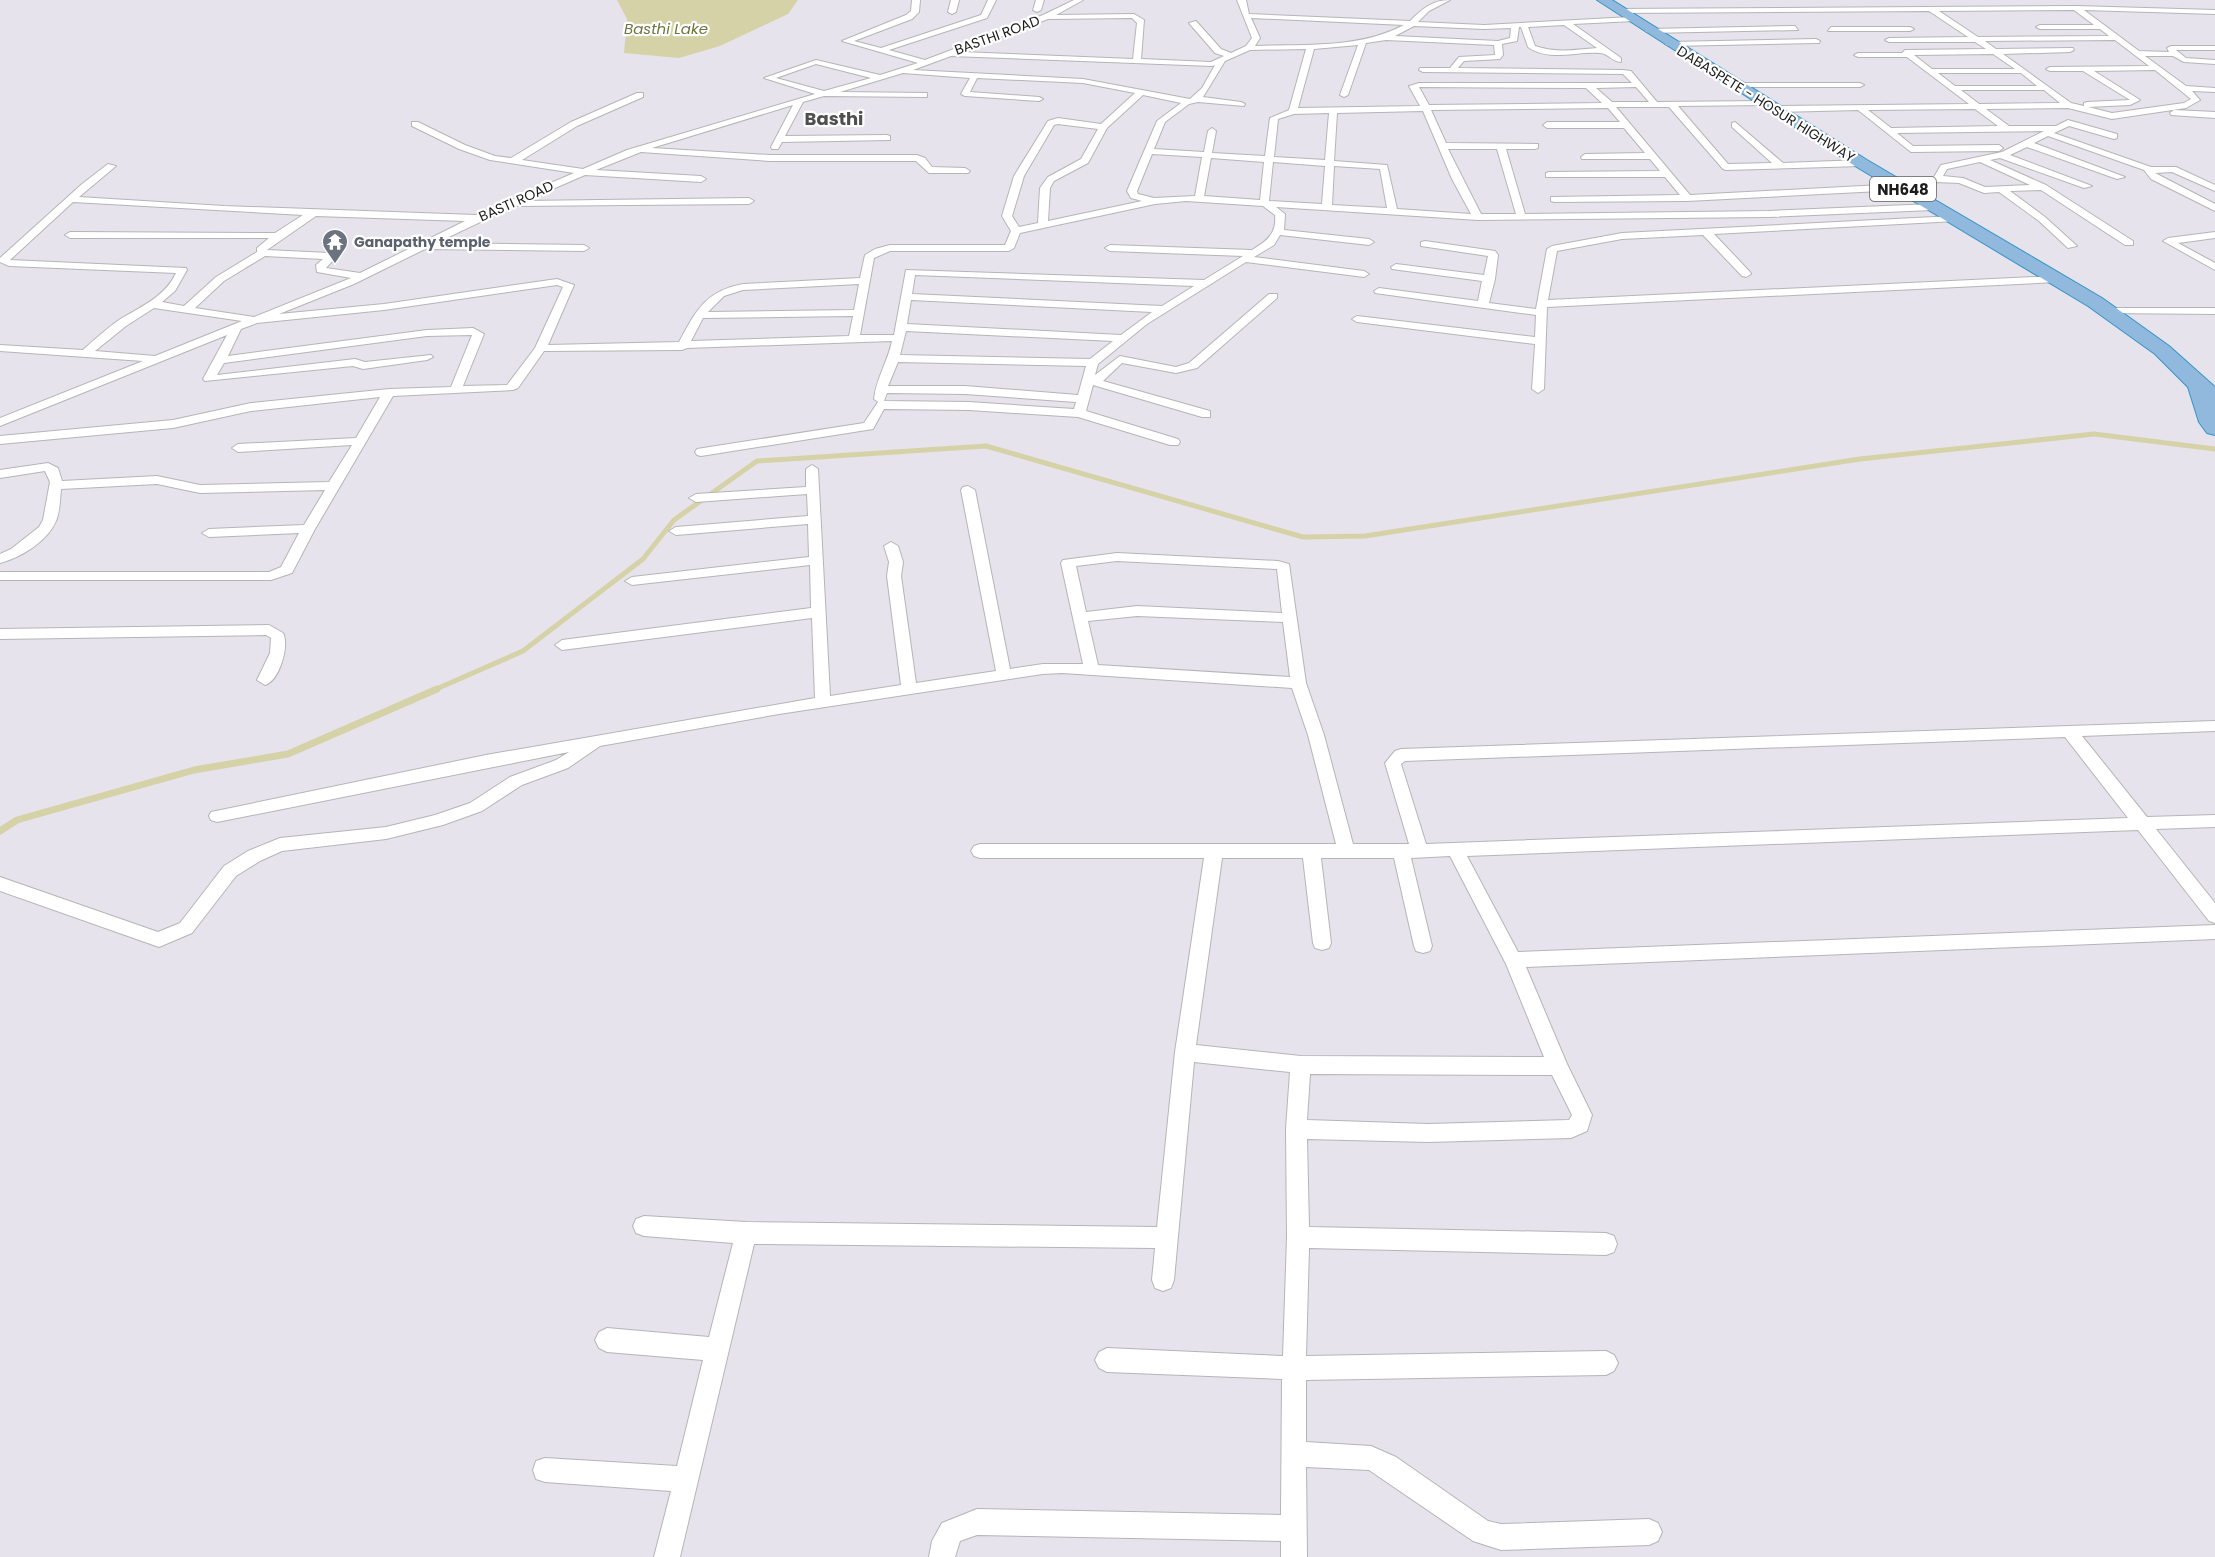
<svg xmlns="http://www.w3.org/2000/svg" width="2215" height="1557" font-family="Poppins,sans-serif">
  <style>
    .water { fill: #d6d2a7 }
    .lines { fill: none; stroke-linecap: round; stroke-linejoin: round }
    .stream-far1 { stroke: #d6d2a7; stroke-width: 5 }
    .stream { stroke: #d6d2a7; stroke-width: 7 }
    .street-casing { stroke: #b5b5b5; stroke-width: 2 }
    .highway-casing { stroke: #3595c5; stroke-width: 2 }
    .street { fill: #fff; fill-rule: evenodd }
    .highway { fill: #91b8dd; fill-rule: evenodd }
    .labels { text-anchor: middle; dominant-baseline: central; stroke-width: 4.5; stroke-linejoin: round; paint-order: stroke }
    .far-street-label { font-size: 14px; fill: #1c1c1c; stroke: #fff }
    .far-worship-label { font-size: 14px; font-weight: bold; fill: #5b616d; stroke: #fff; text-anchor: start }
    .far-water-label { font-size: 15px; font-style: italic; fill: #6c763f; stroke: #fff }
    .shield { fill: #fff; stroke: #606060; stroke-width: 1.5 }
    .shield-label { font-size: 15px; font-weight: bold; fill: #1c1c1c }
    .far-district-label { font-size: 18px; font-weight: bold; fill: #4f4f4f; stroke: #fff }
  </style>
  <rect width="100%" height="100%" fill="#e6e3ec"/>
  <path class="water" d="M 617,0 L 798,0 L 788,14 L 720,46 L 679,58 L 624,53 L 627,19 Z"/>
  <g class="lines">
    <path class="stream-far1" d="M 434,690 L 523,651 L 643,559 L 674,520 L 757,461 L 986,446 L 1303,537 L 1365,536 L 1860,459 L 2094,434 L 2215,449"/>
    <path class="stream" d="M 0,831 L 17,820 L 194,770 L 288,754 L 437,689"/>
    <defs>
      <path id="street" d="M 912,0 L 920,0 L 919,12 L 912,19 L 854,41 L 881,48 L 981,15 L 988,0 L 996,0 L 987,18 L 889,50 L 925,60 L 1043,15 L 1074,0 L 1083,0 L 1056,15 L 1134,14 L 1144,20 L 1141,59 L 1211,62 L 1224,56 L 1215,53 L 1189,23 L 1196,21 L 1221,49 L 1231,53 L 1246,46 L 1252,38 L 1237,0 L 1246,0 L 1249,14 L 1410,21 C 1422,9 1432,0 1450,0 L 1429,11 L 1418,22 L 1484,25 L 1631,17 L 1634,21 L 1573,24 L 1621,58 L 1621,62 C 1612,62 1608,53 1600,53 C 1576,51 1549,62 1528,47 L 1521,27 L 1519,27 L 1517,41 L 1502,44 L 1503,55 L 1500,59 L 1464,61 L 1458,68 L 1623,70 L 1631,71 L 1657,102 L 1766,101 L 1770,103 L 1769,105 L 1678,106 L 1728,164 L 1772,163 L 1732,127 L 1732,123 L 1735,122 L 1783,163 L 1861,160 L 1866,163 L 1861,166 L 1726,170 L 1723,169 L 1669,107 L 1616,107 L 1690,195 L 1900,184 L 1934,177 L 1941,165 L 2002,152 L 2044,131 L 1897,133 L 1913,146 L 1999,145 L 2003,148 L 1999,151 L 1911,152 L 1858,110 L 1775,112 L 1771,109 L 1775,106 L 1969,104 L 1907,57 L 1858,57 L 1854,55 L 1858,53 L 1902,53 L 1905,50 L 1986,49 L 1975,42 L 1889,42 L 1885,40 L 1889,38 L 1968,37 L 1929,11 L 1618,13 L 1615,9 L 2076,6 L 2215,10 L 2215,14 L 2084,10 L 2139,51 L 2169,52 L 2167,48 L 2171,46 L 2215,46 L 2215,50 L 2176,50 L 2186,58 L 2215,60 L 2215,64 L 2184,62 L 2173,56 L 2145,56 L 2186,86 L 2215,88 L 2215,92 L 2192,91 L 2200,100 L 2186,108 L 2112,119 L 2068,108 L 1986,109 L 2009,126 L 2056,126 L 2068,120 L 2117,134 L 2117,138 L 2114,139 L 2069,126 L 2054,133 L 2151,167 L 2176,167 L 2215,185 L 2215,191 L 2172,172 L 2155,173 L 2215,204 L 2215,211 L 2151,179 L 2144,170 L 2048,136 L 2034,143 L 2125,177 L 2117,179 L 2027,147 L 2010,155 L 2092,186 L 2084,188 L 2000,158 L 1990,160 L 2046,185 L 2133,241 L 2133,245 L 2125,245 L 2041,190 L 2010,191 L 2045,217 L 2077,246 L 2068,248 L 2039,221 L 1999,192 L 1984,193 L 1959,183 L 1937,182 L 1900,190 L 1687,201 L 1554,202 L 1551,201 L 1551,197 L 1680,195 L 1665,177 L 1546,177 L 1546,173 L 1549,172 L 1660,171 L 1650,159 L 1582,159 L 1581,157 L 1585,154 L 1645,153 L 1624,128 L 1547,128 L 1543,125 L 1547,122 L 1620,122 L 1608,108 L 1431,110 L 1446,143 L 1538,144 L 1538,148 L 1535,149 L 1506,149 L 1525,214 L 1768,211 L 1933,204 L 1938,207 L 1933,210 L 1768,217 L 1478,220 L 1276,207 L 1285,214 L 1284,230 L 1369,239 L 1374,242 L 1369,245 L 1280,235 L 1274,245 L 1254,257 L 1364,271 L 1369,274 L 1364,277 L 1246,262 L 1147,324 L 1098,364 L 1095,375 L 1120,356 L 1176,367 L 1189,363 L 1269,294 L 1277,294 L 1277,298 L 1197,368 L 1176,373 L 1122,363 L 1103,381 L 1210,411 L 1210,417 L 1202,417 L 1093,385 L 1086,411 L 1178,439 L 1180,442 L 1178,445 L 1170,445 L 1078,417 L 969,410 L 884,409 L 873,429 L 701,456 L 697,455 L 695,452 L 697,449 L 864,423 L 878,402 L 874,399 C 876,379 888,361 892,341 L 687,348 L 682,350 L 544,351 L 518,388 L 513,390 L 393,396 L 315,529 L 292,573 L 271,580 L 0,580 L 0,572 L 269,572 L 281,567 L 299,533 L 209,537 L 202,533 L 209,529 L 304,525 L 325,490 L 200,493 L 157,484 L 61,489 C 60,499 60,512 56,521 C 48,541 20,558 0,563 L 0,554 L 11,549 L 39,527 L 43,520 L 50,482 L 45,471 L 0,478 L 0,470 L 48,463 L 58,468 L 62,481 L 157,476 L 200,485 L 329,482 L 352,445 L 238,452 L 232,448 L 238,444 L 356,438 L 380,397 L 251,411 L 173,428 L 0,444 L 0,436 L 173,420 L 251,403 L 389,389 L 451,387 L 472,335 L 427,336 L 224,363 L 217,375 L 355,359 L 365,362 L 431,355 L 433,357 L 427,360 L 363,369 L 353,366 L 205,381 L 203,379 L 227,335 L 0,426 L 0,418 L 143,361 L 0,351 L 0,345 L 83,350 C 94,340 106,329 119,320 C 140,307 165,297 176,273 L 9,266 L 0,262 L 0,258 L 82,184 L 108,164 L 116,166 L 79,197 L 224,206 L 476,215 L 574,173 L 490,160 L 459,149 L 412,126 L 412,122 L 418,122 L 465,145 L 495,156 L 511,158 L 571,122 L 637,93 L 643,93 L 643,97 L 577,126 L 522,160 L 583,169 L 627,150 L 815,94 L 764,78 L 816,60 L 880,75 L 918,63 L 842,41 L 906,15 L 911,11 ZM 2074,10 L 2094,25 L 2040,25 L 2036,27 L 2040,29 L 2100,29 L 2109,36 L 1978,37 L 1939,11 ZM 1132,18 L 1137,23 L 1133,59 L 960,52 L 1048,19 ZM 1251,18 L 1404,25 C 1359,49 1304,44 1255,46 L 1260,38 ZM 1564,25 L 1597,48 C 1576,50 1555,53 1535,46 L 1528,27 ZM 1414,26 L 1484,29 L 1511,28 L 1510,38 L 1498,41 L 1395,36 ZM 1386,40 L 1494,45 L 1495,55 L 1459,57 L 1450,68 L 1420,68 L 1419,70 L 1423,72 L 1623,74 L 1632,83 L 1419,83 L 1409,86 L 1420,106 L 1298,108 L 1314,49 L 1358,45 L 1340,95 L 1344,97 L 1348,95 L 1366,43 ZM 2115,40 L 2149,66 L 2050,67 L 2046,69 L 2050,71 L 2083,71 L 2130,100 L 2087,102 L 2084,103 L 2084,106 L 2071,103 L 2003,54 L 2070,52 L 2074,50 L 2073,48 L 1996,49 L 1985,41 ZM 1306,49 L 1289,110 L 1270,118 L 1265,156 L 1212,153 L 1216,131 L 1212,128 L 1208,131 L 1204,152 L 1154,149 L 1165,122 L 1189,104 L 1198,102 L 1244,106 L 1245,104 L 1241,102 L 1203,97 L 1225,61 L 1250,50 ZM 1993,54 L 2015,69 L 1932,69 L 1914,55 ZM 951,56 L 1212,66 L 1215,65 L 1202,88 L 1190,99 L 1083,79 L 913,70 ZM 816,64 L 871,78 L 824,91 L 776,78 ZM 2155,70 L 2191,99 L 2184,103 L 2112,113 L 2088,107 L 2130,105 L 2140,100 L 2094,71 ZM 903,73 L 970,78 L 961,94 L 965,96 L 1039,101 L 1043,99 L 1039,97 L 970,92 L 977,78 L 1083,83 L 1135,93 L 1101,124 L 1058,118 L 1048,121 L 1014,176 L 1002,216 L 1011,231 L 1005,245 L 890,245 L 875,249 L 865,255 L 860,278 L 743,284 C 705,291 696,311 679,342 L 548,345 L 574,285 L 557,279 L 384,304 L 279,314 L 354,284 L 425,249 L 584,251 L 589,248 L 584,245 L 436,243 L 514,206 L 749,204 L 754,201 L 749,198 L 525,201 L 585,175 L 701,182 L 706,179 L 701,176 L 596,170 L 641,152 L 770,161 L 916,161 L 929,173 L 968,173 L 970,171 L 965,168 L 932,167 L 925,158 L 917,155 L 770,155 L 652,148 L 793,105 L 771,147 L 772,149 L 778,149 L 782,142 L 890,140 L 890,136 L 887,135 L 785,136 L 803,102 L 824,96 L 927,97 L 927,93 L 924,93 L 840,92 ZM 1938,73 L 2021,73 L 2037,86 L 1955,86 ZM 1419,87 L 1586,88 L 1602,103 L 1429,105 ZM 1636,87 L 1649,102 L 1612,102 L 1596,88 ZM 1961,90 L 2044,90 L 2060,103 L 1979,104 ZM 1143,95 L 1181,103 L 1157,121 L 1127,191 L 1131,198 L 1142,201 L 1048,221 L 1050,188 L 1054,181 L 1088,163 L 1107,128 ZM 1975,109 L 1998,126 L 1891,128 L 1868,110 ZM 1423,111 L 1452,179 L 1471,214 L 1397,209 L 1387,165 L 1334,161 L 1337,113 ZM 1329,113 L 1325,160 L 1274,157 L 1278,119 L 1294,114 ZM 1058,124 L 1098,129 L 1081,159 L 1048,177 L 1040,188 L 1038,223 L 1019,227 L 1012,216 L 1024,176 L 1054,125 ZM 1448,149 L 1497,149 L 1516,214 L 1481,214 ZM 1152,154 L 1202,157 L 1195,196 L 1154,198 L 1138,194 L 1137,191 ZM 1211,158 L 1264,162 L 1260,200 L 1204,196 ZM 1273,162 L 1325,166 L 1322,204 L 1269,201 ZM 1980,162 L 2030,185 L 1985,187 L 1963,178 L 1943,176 L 1947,169 ZM 1334,166 L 1380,169 L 1387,208 L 1332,205 ZM 1186,201 L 1263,206 L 1275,215 C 1277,233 1267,241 1252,250 L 1110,245 L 1105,248 L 1110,251 L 1243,256 L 1204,280 L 906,270 L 894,335 L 860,335 L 874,258 L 890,251 L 1009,251 L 1014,248 L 1020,233 L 1155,204 ZM 73,202 L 303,215 L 275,233 L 70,232 L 65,235 L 70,238 L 269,238 L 257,248 L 257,252 L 216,277 L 184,306 L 162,302 L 175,291 L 187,270 L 186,268 L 10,260 ZM 316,216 L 465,221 L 360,273 L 326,268 L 335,258 L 329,253 L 267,250 ZM 265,256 L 323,259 L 316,265 L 317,272 L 351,278 L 254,317 L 195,308 L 224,281 ZM 915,275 L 1194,286 L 1162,306 L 912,294 ZM 859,284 L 854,310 L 708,312 L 724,296 L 743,290 ZM 557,285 L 563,287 L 535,348 L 507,385 L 463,386 L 484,334 L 473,328 L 427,330 L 228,356 L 241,329 L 257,323 L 384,310 ZM 911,300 L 1152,312 L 1121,335 L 907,324 ZM 154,308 L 242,321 L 155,356 L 95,351 L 126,326 ZM 853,316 L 849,336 L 691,341 L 703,318 ZM 906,331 L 1113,341 L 1090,359 L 900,355 ZM 898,362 L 1086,366 L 1078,395 L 965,386 L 888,386 ZM 887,393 L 965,394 L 1076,402 L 1074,409 L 969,402 L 884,401 Z
        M 951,0 L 959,0 L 956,12 L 952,14 L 948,12 Z
        M 1036,0 L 1044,0 L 1041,10 L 1037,12 L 1033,10 Z
        M 1795,26 L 1798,30 L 1649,33 L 1645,31 L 1649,29 Z
        M 1831,27 L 1910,27 L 1914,29 L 1910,31 L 1828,31 Z
        M 1816,39 L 1820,41 L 1819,43 L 1669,46 L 1665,44 L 1669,42 Z
        M 1734,83 L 1860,83 L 1864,85 L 1860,87 L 1731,87 L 1730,85 Z
        M 2174,110 L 2215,112 L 2215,118 L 2171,115 L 2170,113 Z
        M 1954,216 L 1957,217 L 1957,221 L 1714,234 L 1750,272 L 1751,274 L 1746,277 L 1742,276 L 1703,235 L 1622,239 L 1557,251 L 1548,300 L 2057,276 L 2062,279 L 2057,282 L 1547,307 L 1544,389 L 1538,393 L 1532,389 L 1535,344 L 1357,322 L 1352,319 L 1357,316 L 1535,337 L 1536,315 L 1375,293 L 1374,291 L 1379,288 L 1478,301 L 1482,281 L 1392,269 L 1391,267 L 1396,264 L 1484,275 L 1488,256 L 1421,246 L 1421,242 L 1425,241 L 1495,251 L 1498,255 L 1495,279 L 1489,303 L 1536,309 L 1547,249 L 1552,246 L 1622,233 Z
        M 2215,232 L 2215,238 L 2178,243 L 2215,263 L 2215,270 L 2163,241 L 2168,238 Z
        M 2107,308 L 2215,308 L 2215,314 L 2103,313 L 2103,309 Z
        M 812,465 L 818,469 L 830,696 L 901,685 L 887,576 L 889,562 L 884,546 L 891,542 L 898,546 L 903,562 L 901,576 L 916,683 L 996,671 L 961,490 L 963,487 L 968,486 L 975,490 L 1010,669 L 1043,664 L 1083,664 L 1061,563 L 1063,560 L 1117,553 L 1278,561 L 1289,564 L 1306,683 L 1324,735 L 1353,844 L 1409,844 L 1385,763 L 1395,751 L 1401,749 L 2215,721 L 2215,731 L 2082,736 L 2147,817 L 2215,815 L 2215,827 L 2156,829 L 2215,903 L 2215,923 L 2209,921 L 2138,830 L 1467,856 L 1518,952 L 2215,925 L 2215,939 L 1526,967 L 1567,1064 L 1592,1115 L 1587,1131 L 1571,1138 L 1428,1142 L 1307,1139 L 1309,1227 L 1606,1233 L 1614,1236 L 1617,1244 L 1614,1252 L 1606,1255 L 1309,1248 L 1306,1356 L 1606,1351 L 1614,1355 L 1618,1363 L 1614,1371 L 1606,1375 L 1306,1380 L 1306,1442 L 1371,1446 L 1396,1457 L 1488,1521 L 1501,1524 L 1649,1519 L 1658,1523 L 1662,1532 L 1658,1541 L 1649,1545 L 1501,1550 L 1473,1541 L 1369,1470 L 1306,1467 L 1307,1557 L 1281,1557 L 1281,1541 L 977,1535 L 960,1541 L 955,1557 L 929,1557 L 932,1541 L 942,1523 L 977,1509 L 1281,1515 L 1282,1379 L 1107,1372 L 1099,1368 L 1095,1360 L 1099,1352 L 1107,1348 L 1283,1356 L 1287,1237 L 1286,1129 L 1290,1072 L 1194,1062 L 1174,1280 L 1171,1288 L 1163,1291 L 1155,1288 L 1152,1280 L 1155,1248 L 754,1244 L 680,1557 L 654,1557 L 671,1491 L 545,1482 L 536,1479 L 533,1470 L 536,1461 L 545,1458 L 677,1466 L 703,1360 L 607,1352 L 599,1348 L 595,1340 L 599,1332 L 607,1328 L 709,1337 L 733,1243 L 644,1236 L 636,1233 L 633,1226 L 636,1219 L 644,1216 L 746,1222 L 1157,1227 L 1175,1052 L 1204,858 L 980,858 L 974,856 L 971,851 L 974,846 L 980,844 L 1336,844 L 1308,735 L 1292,688 L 1062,673 L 1043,674 L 779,714 L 600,746 L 568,768 L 522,785 L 482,811 L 443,825 L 386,839 L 282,851 L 260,861 L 236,876 L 192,933 L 159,947 L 0,891 L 0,877 L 158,932 L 180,923 L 224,866 L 248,851 L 280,838 L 386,827 L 435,815 L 470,803 L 510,777 L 556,760 L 569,752 L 217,822 L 211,820 L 209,816 L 211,812 L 486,755 L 815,698 L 812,618 L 562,650 L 555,645 L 562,640 L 811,608 L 810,565 L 632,585 L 625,581 L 632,577 L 809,557 L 808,524 L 676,535 L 669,531 L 676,527 L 808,516 L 807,494 L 696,502 L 689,498 L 696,494 L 806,487 L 806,469 ZM 1117,561 L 1277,569 L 1282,613 L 1137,606 L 1086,612 L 1076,566 ZM 1137,616 L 1283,622 L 1290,677 L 1098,665 L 1088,621 ZM 2065,737 L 2128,818 L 1426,844 L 1401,764 L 1405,761 ZM 1450,856 L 1506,964 L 1544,1057 L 1301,1056 L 1196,1045 L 1222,858 L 1303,858 L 1313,943 L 1315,948 L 1322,950 L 1329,948 L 1331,943 L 1321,858 L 1394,858 L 1414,946 L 1416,951 L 1423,953 L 1430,951 L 1432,946 L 1411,858 ZM 1310,1074 L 1552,1075 L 1572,1115 L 1569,1120 L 1428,1124 L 1307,1120 Z
        M 269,625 L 283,633 C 290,646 279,681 265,685 L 257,680 L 270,653 L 271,638 L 266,635 L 0,639 L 0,629 Z"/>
      <path id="highway" d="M 1597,0 L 1612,0 L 1867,160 L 2102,298 L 2169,346 L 2215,387 L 2215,435 L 2207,433 L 2199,422 L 2188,387 L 2155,354 L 2088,306 L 1855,166 Z"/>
    </defs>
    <use href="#street" class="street-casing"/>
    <use href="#highway" class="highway-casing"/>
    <use href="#street" class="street"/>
    <use href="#highway" class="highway"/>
  </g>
  <defs>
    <symbol id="temple-pin" viewBox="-11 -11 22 30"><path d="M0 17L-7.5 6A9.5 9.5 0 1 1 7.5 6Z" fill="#6b7280" stroke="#fff"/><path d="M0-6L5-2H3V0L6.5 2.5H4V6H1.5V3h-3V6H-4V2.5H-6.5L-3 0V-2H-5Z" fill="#fff"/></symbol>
  </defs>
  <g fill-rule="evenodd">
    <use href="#temple-pin" x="320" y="227" width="30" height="40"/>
  </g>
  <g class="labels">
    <g class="far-street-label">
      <text transform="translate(997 35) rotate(-20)">BASTHI ROAD</text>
      <text transform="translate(1766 104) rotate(32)">DABASPETE - HOSUR HIGHWAY</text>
      <text transform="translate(516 201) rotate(-24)">BASTI ROAD</text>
    </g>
    <g class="far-worship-label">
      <text x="354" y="242">Ganapathy temple</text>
    </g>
    <g class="far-water-label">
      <text x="666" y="28">Basthi Lake</text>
    </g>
    <rect class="shield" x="1870" y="177" width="66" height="24" rx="4.5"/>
    <g class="shield-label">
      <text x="1903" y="189">NH648</text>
    </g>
    <g class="far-district-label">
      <text x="834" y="118">Basthi</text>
    </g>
  </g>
</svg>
